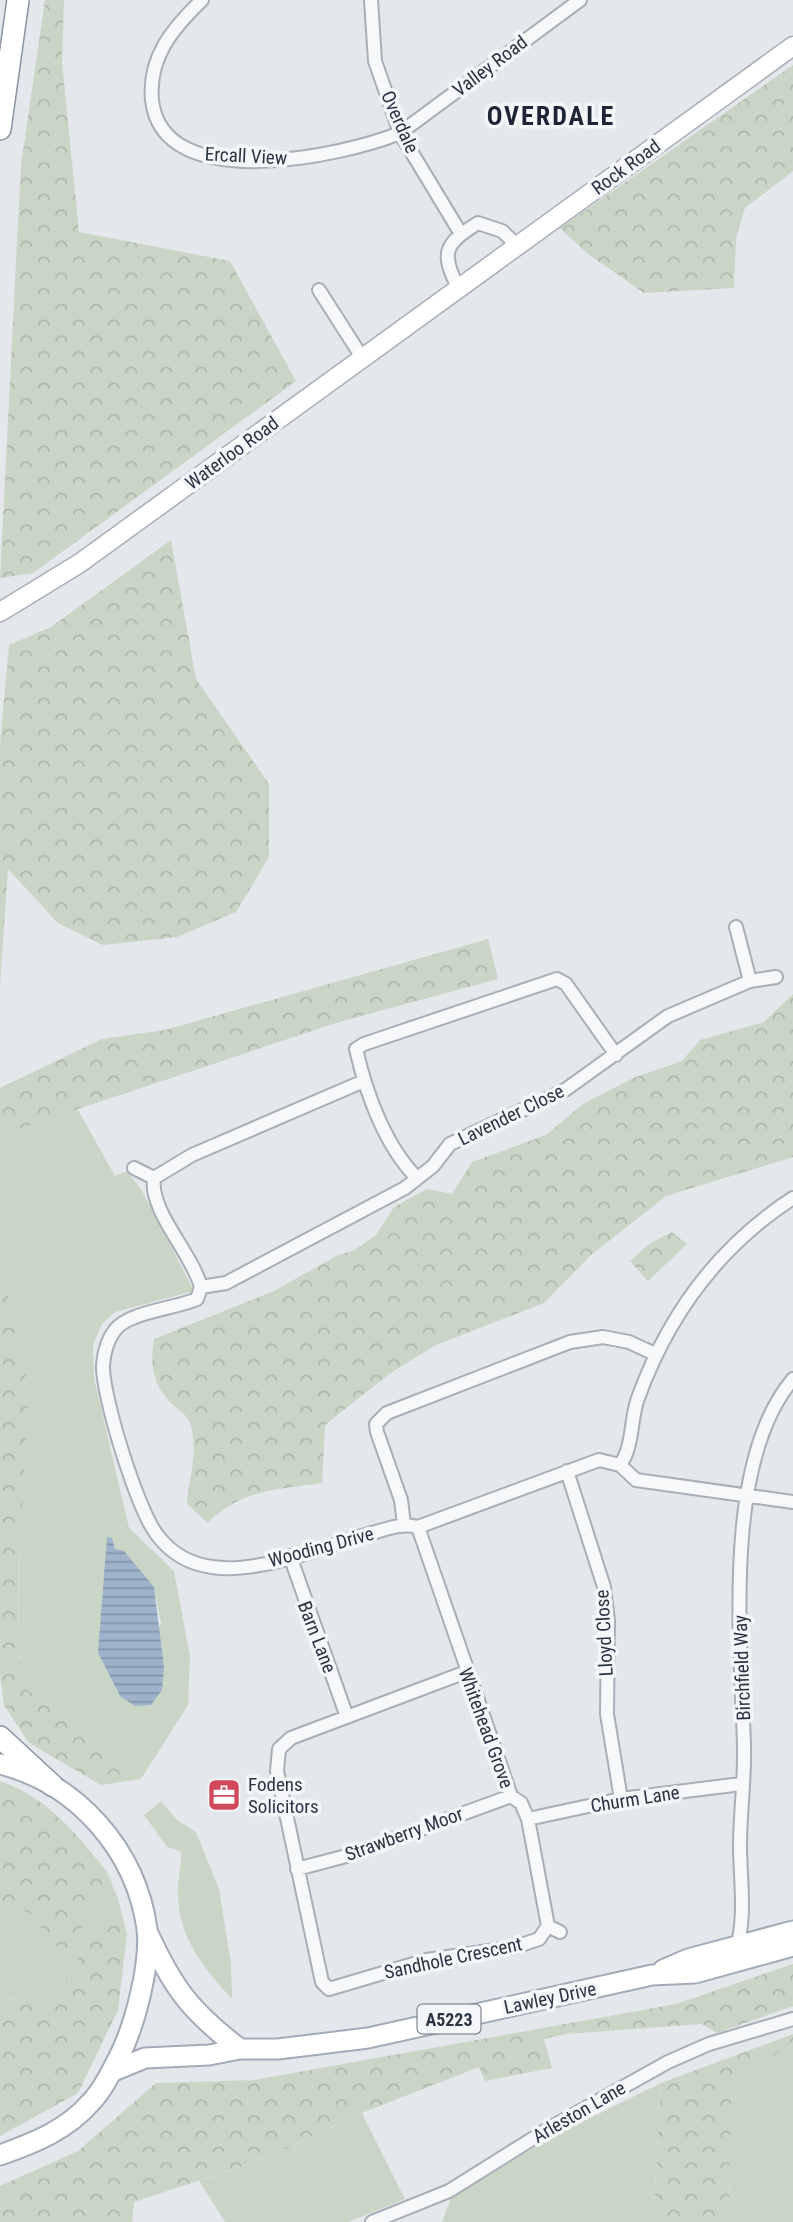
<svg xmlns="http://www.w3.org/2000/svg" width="793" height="2222" font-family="'Roboto Condensed',sans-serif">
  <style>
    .green { fill: #c9d6c5; fill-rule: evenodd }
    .forest { fill: url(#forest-crowns) }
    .water { fill: url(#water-rules) }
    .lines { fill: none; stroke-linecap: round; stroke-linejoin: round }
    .street-casing { stroke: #a9aeb7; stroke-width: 16 }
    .secondary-casing { stroke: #a9aeb7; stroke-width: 21 }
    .primary-casing { stroke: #a3abb8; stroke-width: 23 }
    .highway-casing { stroke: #8b94a3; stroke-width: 24 }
    .street { stroke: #f7f8fa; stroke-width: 12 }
    .secondary { stroke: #fff; stroke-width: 18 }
    .primary { stroke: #fff; stroke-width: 19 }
    .highway { stroke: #fff; stroke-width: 21 }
    .labels { text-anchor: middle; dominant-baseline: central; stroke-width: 7; stroke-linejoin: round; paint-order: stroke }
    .shield { fill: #f4f6f9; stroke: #676e7b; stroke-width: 2 }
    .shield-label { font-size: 18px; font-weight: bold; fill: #2b3445 }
    .street-label { font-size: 19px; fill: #2b3445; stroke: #f4f6f9 }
    .poi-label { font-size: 19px; fill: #2b3445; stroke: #f4f6f9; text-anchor: start }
    .district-label { font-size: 26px; font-weight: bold; letter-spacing: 2px; fill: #1d2536; stroke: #f4f6f9 }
  </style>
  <defs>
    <pattern id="forest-crowns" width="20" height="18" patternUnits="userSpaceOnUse" patternTransform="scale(1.75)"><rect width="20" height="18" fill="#c9d6c5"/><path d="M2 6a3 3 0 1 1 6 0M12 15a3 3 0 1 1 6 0" fill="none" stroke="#adb8ab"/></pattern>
    <pattern id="water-rules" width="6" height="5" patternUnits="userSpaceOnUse" patternTransform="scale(1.75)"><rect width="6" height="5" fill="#9fb4cc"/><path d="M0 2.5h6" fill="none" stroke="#8293a7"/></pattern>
  </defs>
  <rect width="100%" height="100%" fill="#e4e7ec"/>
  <path class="green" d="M 77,1108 L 115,1176 L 127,1171 L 141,1189 L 194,1291 L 115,1312 L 102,1324 L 93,1345 L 94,1378 L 129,1528 L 174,1571 L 190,1656 L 188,1705 L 141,1779 L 25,1688 L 18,1642 L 21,1490 L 0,1262 L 0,1135 ZM 115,1549 L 154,1587 L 161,1623 L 120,1696 L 98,1653 Z
    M 161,1801 L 177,1820 L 196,1832 L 219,1889 L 231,1963 L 232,1999 C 204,1968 179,1939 178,1895 C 177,1880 182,1866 181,1851 L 167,1847 L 144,1815 Z
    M 107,1872 L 117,1896 L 56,1994 L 28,2000 L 0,1999 L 0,1900 L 35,1916 L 49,1943 L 67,1950 L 86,1921 Z
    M 793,2044 L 793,2222 L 741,2222 L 729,2210 L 732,2080 Z
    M 661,2083 L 653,2222 L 442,2222 L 452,2195 L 560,2133 Z
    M 362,2113 L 405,2199 L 348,2222 L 225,2222 L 199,2181 L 264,2159 Z"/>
  <path class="forest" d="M 45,0 L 64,0 L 62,62 L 79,232 L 230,261 L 296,381 L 33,573 L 0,578 L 21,165 Z
    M 793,65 L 793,171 L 745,208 L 736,238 L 734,288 L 644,293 L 588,254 L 560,228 Z
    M 171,540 L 196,679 L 269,784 L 269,857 L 236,912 L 177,937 L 103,945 L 58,923 L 8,869 L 0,985 L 0,744 L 9,645 L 51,627 Z
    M 488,939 L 498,979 L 339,1022 L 0,1135 L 0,1088 L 102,1039 L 165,1030 Z
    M 793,994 L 793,1157 L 666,1196 L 591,1255 L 544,1303 L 436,1345 L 389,1374 L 325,1425 L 322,1483 C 280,1489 238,1490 208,1523 L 187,1504 C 189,1476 199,1450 190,1423 C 188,1416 181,1412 175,1407 C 154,1388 149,1366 154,1339 L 274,1291 L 338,1255 L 353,1251 L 376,1235 L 394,1207 L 427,1189 L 452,1194 L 472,1162 L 546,1135 L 583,1104 L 633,1078 L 682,1061 L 700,1040 L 764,1022 Z
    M 672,1232 L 687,1244 L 648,1281 L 630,1261 L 649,1244 Z
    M 0,1262 L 29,1389 L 19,1562 L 18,1642 L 25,1688 L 141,1779 L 101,1785 L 29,1743 L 4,1705 L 0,1674 Z
    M 0,1781 C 47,1797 78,1835 107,1872 L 86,1921 L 67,1950 L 49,1943 L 35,1916 L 0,1900 Z
    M 117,1896 L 127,1933 L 118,2010 L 78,2093 L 0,2136 L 0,1999 L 28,2000 L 56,1994 Z
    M 793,1964 L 793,2006 L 717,2033 L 702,2024 L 566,2034 L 544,2039 L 552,2068 L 485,2081 L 479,2067 L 362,2113 L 264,2159 L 134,2202 L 132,2222 L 0,2222 L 0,2186 L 78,2151 L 156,2083 L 254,2080 L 676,2004 Z
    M 793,2034 L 793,2044 L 732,2080 L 729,2210 L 741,2222 L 653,2222 L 661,2083 Z"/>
  <path class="water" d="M 107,1537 L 112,1538 L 115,1549 L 124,1551 L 154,1587 L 164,1667 L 162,1690 L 151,1705 L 135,1706 L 120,1696 L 98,1653 Z"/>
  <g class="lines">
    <defs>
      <path id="street" d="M 202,0 C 173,28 148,57 152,100 C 162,196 343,156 400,133 L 580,0
        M 371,0 L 375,61 L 400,133 L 461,234
        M 459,289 C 440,253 444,244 478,223 L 502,231 L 518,246
        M 319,290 L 363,359
        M 736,927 L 750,981
        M 134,1168 L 154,1178
        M 417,1178 C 385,1146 366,1093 356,1049 L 364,1044 L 557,979 L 566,984 L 616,1055
        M 201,1287 L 197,1299 C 174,1309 128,1312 115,1330 C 107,1340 104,1353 103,1365 C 102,1396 138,1512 158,1536 C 171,1553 190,1564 212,1567 C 255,1574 320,1549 362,1536 C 382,1531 399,1522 418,1527 L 599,1460 L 620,1465 L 636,1480 L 793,1502
        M 201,1287 L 226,1283 L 405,1188 L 433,1166 L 450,1144 L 565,1090 L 668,1016 L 750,981 L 776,977
        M 201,1287 C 192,1253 149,1211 154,1178 L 192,1155 L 364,1081
        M 620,1465 C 634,1445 630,1420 638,1398 C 668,1316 719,1246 793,1198
        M 567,1471 L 604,1587 L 608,1621 L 607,1714 L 621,1799
        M 404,1524 L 401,1500 L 377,1432 L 376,1424 L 387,1413 L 570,1342 L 603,1337 L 629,1342 L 655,1354
        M 418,1527 L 511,1796 L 521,1803 L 528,1819 L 548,1926
        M 290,1556 L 347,1717
        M 466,1672 L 291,1738 L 279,1749 L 277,1771 L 322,1982 L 329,1989 L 427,1960 L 515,1947 L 539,1939 L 548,1926 L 560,1932
        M 528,1819 L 621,1799 L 741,1784
        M 297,1869 L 350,1855 L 511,1796
        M 735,1951 C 747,1923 740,1877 740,1846 C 740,1813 745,1779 744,1745 C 741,1642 722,1463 793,1379
        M 372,2222 L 449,2191 L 548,2129 L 668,2062 L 709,2044 L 793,2019"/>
      <path id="secondary" d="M 0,612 L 80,563 L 793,46"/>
      <path id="primary" d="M 0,1764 C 77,1783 136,1850 147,1929 C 151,1964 135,2025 119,2057 C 111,2072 103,2090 91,2102 C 67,2130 34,2143 0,2155
        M 147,1931 C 173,1988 190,2011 240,2049
        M 663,1970 L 688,1959 L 793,1931
        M 111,2072 L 145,2058 L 209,2055 L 240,2049 L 278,2049 L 368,2038 L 652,1975 L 695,1973 L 793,1946"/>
      <path id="highway" d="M 0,129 L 18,0
        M 0,1737 L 52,1785"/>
    </defs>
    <use href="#street" class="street-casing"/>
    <use href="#secondary" class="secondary-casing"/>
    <use href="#primary" class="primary-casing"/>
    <use href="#highway" class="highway-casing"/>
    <use href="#street" class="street"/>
    <use href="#secondary" class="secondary"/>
    <use href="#primary" class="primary"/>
    <use href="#highway" class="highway"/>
  </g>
  <defs>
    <symbol id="office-square" viewBox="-11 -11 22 22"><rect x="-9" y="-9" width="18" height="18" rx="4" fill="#d1495b" stroke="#f4f6f9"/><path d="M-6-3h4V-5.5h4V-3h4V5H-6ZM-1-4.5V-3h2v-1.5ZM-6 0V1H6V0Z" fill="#fff"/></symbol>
  </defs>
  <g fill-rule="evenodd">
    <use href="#office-square" x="205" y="1776" width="38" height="38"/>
  </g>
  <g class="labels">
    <rect class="shield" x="417.5" y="2004.5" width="63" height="29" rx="5"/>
    <g class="shield-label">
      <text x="449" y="2019">A5223</text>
    </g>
    <g class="street-label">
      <text transform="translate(490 66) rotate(-37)">Valley Road</text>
      <text transform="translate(400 122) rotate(66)">Overdale</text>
      <text transform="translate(246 156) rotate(3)">Ercall View</text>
      <text transform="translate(626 167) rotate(-36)">Rock Road</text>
      <text transform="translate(232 453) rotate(-36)">Waterloo Road</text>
      <text transform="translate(511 1115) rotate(-26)">Lavender Close</text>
      <text transform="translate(321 1547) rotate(-15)">Wooding Drive</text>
      <text transform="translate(604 1633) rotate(-93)">Lloyd Close</text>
      <text transform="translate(317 1637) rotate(69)">Barn Lane</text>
      <text transform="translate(742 1668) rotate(-92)">Birchfield Way</text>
      <text transform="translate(486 1728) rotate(70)">Whitehead Grove</text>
      <text transform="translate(635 1799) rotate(-9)">Churm Lane</text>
      <text transform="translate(404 1834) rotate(-20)">Strawberry Moor</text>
      <text transform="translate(453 1958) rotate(-12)">Sandhole Crescent</text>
      <text transform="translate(550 1998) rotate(-12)">Lawley Drive</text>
      <text transform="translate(579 2112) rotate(-30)">Arleston Lane</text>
    </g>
    <g class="poi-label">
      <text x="248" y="1784">Fodens<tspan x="248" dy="22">Solicitors</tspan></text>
    </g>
    <g class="district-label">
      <text x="551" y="116">OVERDALE</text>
    </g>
  </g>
</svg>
